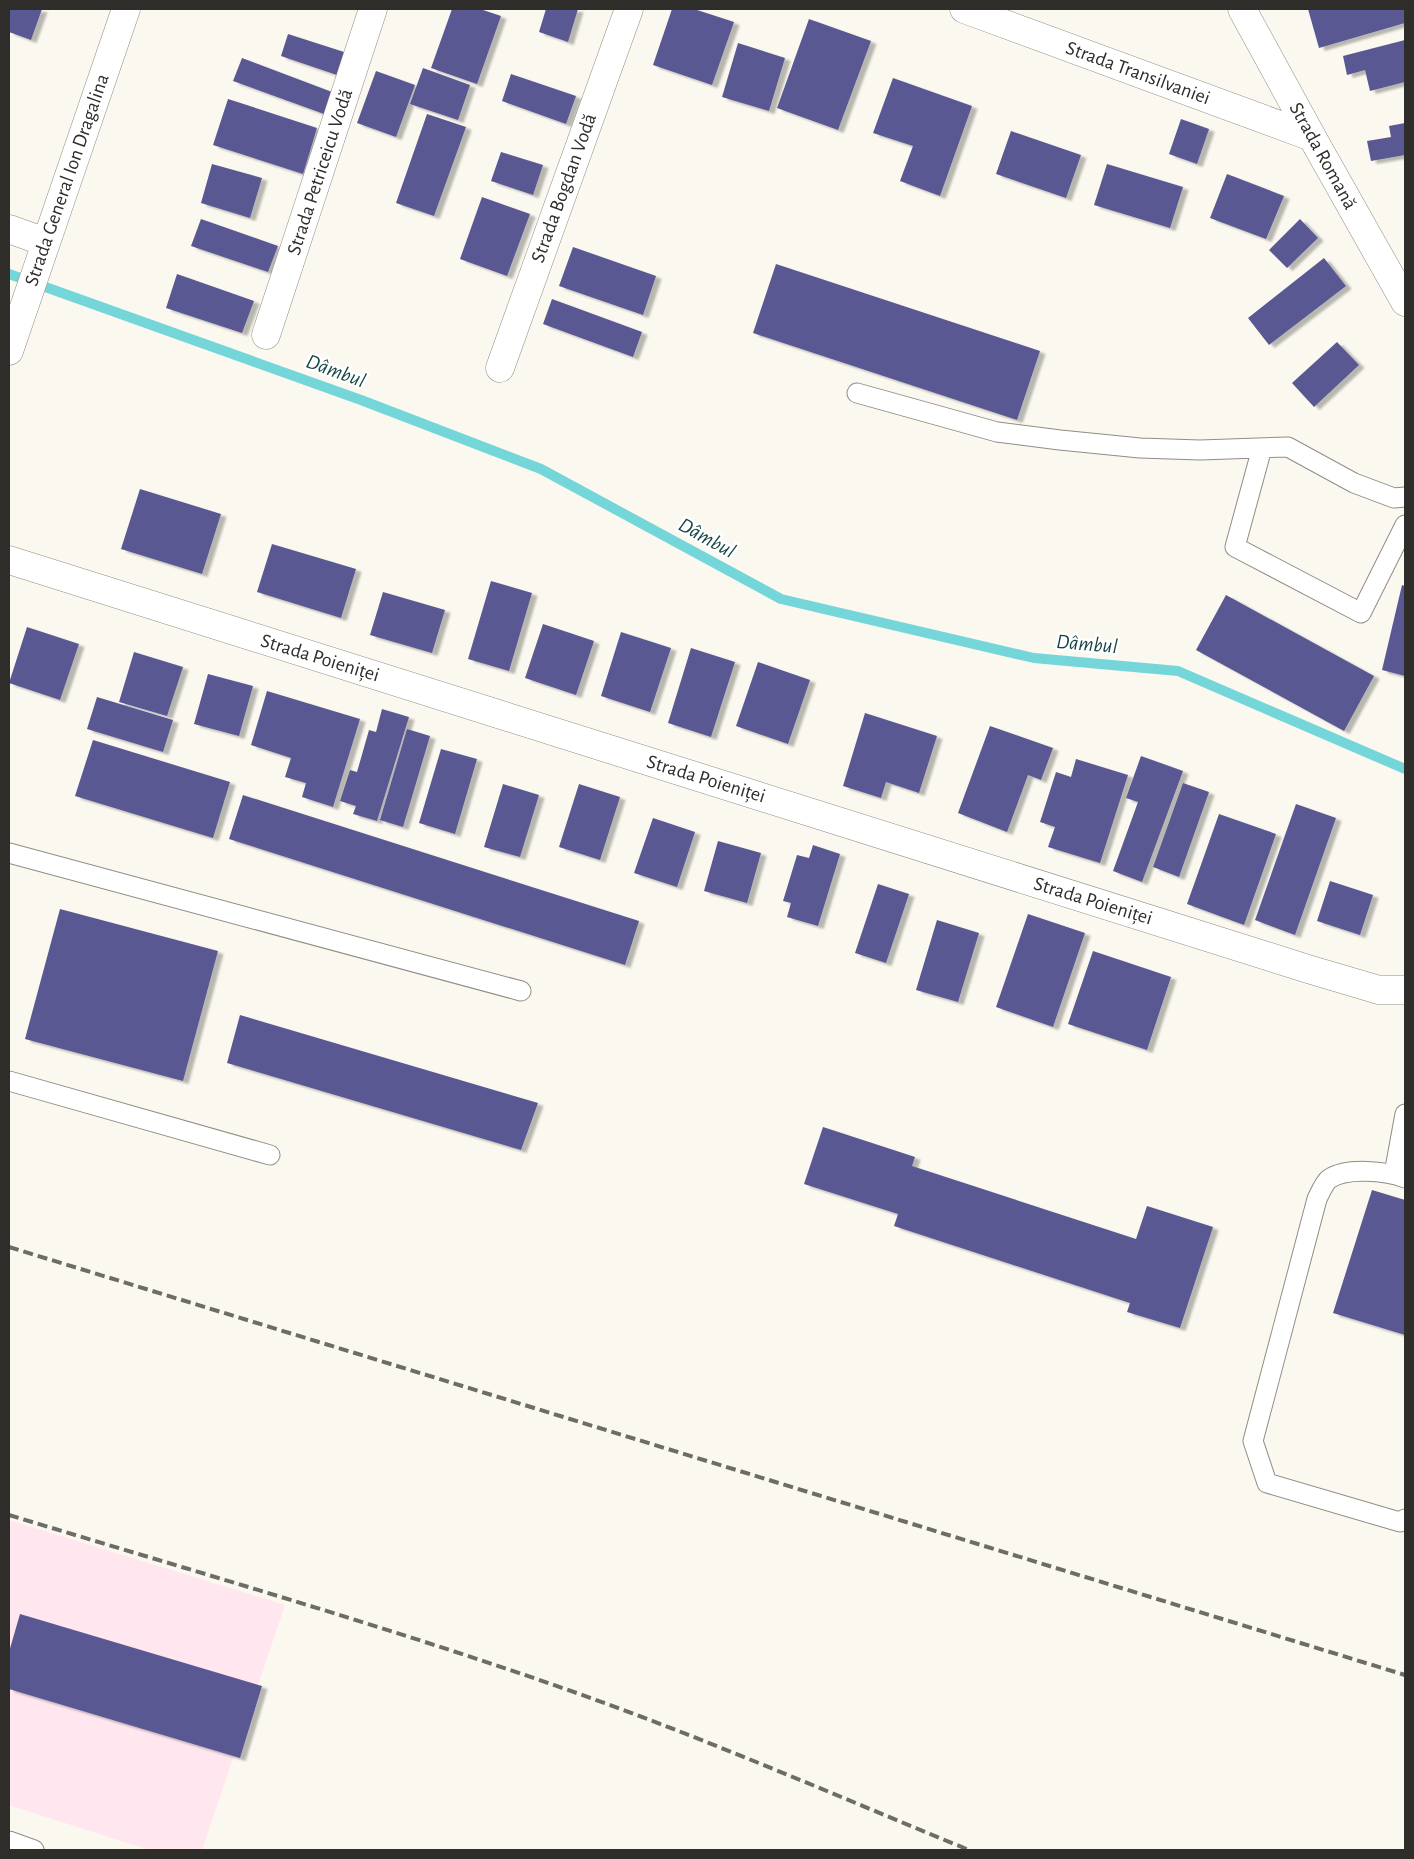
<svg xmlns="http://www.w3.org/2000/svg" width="1414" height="1859" font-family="'Alegreya Sans',sans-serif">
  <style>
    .commercial { fill: #ffe6ef }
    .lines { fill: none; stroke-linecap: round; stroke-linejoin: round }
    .stream { stroke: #75d6da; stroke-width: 10 }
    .building { fill: #5a5892; filter: url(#shadow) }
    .lane-casing { stroke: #8f8d85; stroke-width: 21 }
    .street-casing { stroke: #8f8d85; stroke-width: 29 }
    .secondary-casing { stroke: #8f8d85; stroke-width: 29 }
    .lane { stroke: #fff; stroke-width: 19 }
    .street { stroke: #fff; stroke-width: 28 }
    .secondary { stroke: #fff; stroke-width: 28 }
    .rail { stroke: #6d6c67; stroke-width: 4; stroke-dasharray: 10 5; stroke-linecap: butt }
    .labels { text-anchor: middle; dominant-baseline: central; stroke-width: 5; stroke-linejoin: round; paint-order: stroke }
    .street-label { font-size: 20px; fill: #2e2d2a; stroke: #fff }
    .water-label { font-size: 21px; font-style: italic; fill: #164445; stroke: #fff }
  </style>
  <defs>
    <filter id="shadow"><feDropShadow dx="5.5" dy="3" stdDeviation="1" flood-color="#0004"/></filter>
  </defs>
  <rect width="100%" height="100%" fill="#faf8ef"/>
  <path class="commercial" d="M 9,1520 L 285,1605 L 202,1850 L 149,1850 L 9,1805 Z"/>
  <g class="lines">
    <path class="stream" d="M 9,274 L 361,400 L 541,469 L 781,599 L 1034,658 L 1178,671 L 1405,769"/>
  </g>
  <path class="building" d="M 9,9 L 42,9 L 31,40 L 9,32 Z
    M 452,9 L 480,9 L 501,16 L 477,84 L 431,68 Z
    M 546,9 L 578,9 L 568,42 L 539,32 Z
    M 672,9 L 694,9 L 734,22 L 712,85 L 653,65 Z
    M 1308,9 L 1405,9 L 1405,23 L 1319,48 Z
    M 809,19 L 871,41 L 838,130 L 777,108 Z
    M 288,34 L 344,52 L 337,75 L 281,56 Z
    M 1405,40 L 1405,82 L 1370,91 L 1365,70 L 1347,75 L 1343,56 Z
    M 738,43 L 785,58 L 769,111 L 722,97 Z
    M 242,58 L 332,92 L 324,114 L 233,81 Z
    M 423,68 L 470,85 L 458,120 L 410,104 Z
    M 376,71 L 415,85 L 396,137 L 357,123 Z
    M 511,74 L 576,96 L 566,124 L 502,101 Z
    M 893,78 L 972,106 L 940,196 L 900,181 L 913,146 L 873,133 Z
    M 228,99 L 317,128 L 303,174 L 213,145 Z
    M 427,114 L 466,127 L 434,216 L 396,203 Z
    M 1181,119 L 1209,129 L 1197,164 L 1169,154 Z
    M 1405,123 L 1405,155 L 1371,161 L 1367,141 L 1391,137 L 1389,126 Z
    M 1011,131 L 1081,155 L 1066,198 L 996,174 Z
    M 501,152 L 543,165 L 533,195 L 491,181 Z
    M 212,164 L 262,178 L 250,218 L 201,203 Z
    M 1107,164 L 1183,187 L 1170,228 L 1094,205 Z
    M 1227,174 L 1284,196 L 1266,239 L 1210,218 Z
    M 482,197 L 530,214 L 507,276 L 460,259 Z
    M 201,219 L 278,246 L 268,272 L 191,246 Z
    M 1300,219 L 1318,238 L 1287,268 L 1269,250 Z
    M 573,247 L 656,276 L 643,315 L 559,286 Z
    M 1324,258 L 1346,286 L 1269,345 L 1248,318 Z
    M 776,264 L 1040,351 L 1017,420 L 753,333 Z
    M 177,274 L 254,301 L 242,333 L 166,308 Z
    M 552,299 L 642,332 L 633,357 L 543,324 Z
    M 1337,342 L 1359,365 L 1314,407 L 1292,383 Z
    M 140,489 L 221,514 L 202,574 L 121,549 Z
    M 272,544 L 356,569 L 341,618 L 257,592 Z
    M 491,581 L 532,593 L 509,671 L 468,659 Z
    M 1402,585 L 1405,586 L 1405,676 L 1382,670 Z
    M 383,592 L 445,610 L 432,653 L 370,635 Z
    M 1226,595 L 1374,676 L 1344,731 L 1196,650 Z
    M 543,624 L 594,641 L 576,695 L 525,678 Z
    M 27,627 L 79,644 L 60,700 L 9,683 Z
    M 621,632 L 671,648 L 650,712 L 601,696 Z
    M 691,648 L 735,662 L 711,737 L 668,723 Z
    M 134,652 L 183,667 L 167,716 L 119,702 Z
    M 758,662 L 810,680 L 788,744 L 736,726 Z
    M 208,674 L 253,686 L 239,736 L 194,724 Z
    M 267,691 L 360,719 L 333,807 L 302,797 L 306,783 L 285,777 L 291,758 L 251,745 Z
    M 97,697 L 173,720 L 163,752 L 87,729 Z
    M 382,709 L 409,717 L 377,821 L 353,814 L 356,806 L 340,801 L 350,770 L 357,772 L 369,730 L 376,732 Z
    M 865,713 L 937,736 L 919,793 L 886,782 L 881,798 L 843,786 Z
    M 990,726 L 1053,748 L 1041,780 L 1028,775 L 1007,832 L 958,813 Z
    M 407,729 L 430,736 L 403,827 L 380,820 Z
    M 93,740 L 230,782 L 213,838 L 75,796 Z
    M 441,749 L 477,759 L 455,834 L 419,823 Z
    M 1141,756 L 1183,771 L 1142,882 L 1113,871 L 1138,802 L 1126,798 Z
    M 1076,759 L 1128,775 L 1100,863 L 1048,847 L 1055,827 L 1040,822 L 1056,772 L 1071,777 Z
    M 1183,783 L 1209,792 L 1179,877 L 1153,867 Z
    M 503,784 L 539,795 L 520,857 L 484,847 Z
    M 579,784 L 620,797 L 600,860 L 559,847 Z
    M 243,795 L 639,921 L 625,965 L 229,839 Z
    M 1296,804 L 1336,818 L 1295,935 L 1255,920 Z
    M 1219,814 L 1276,834 L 1244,925 L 1187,904 Z
    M 653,818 L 695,832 L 677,887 L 634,873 Z
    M 718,841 L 761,853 L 747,903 L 704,891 Z
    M 813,845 L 840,854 L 818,926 L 787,917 L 791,903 L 783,901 L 797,855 L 809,858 Z
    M 1330,881 L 1373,895 L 1360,935 L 1317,921 Z
    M 878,884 L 909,894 L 886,963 L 855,953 Z
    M 60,909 L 218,951 L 183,1081 L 25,1039 Z
    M 1028,914 L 1085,933 L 1053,1027 L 996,1007 Z
    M 937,920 L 979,933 L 958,1002 L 916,990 Z
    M 1093,951 L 1171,977 L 1147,1050 L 1068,1024 Z
    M 240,1015 L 538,1103 L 521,1150 L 227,1063 Z
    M 823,1127 L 915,1157 L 912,1166 L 1136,1239 L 1147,1206 L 1213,1227 L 1180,1328 L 1127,1312 L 1130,1303 L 894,1226 L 898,1214 L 804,1184 Z
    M 1372,1190 L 1405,1200 L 1405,1335 L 1333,1313 Z
    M 20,1614 L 262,1686 L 240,1758 L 9,1689 L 9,1652 Z"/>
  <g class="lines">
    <defs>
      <path id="lane" d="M 857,393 L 997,432 L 1060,440 L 1140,448 L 1200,450 L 1288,447 L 1354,483 L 1394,498 L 1405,497
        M 1262,448 L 1235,547 L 1361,613 L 1405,525
        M 9,853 L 521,991
        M 9,1081 L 270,1155
        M 1394,1174 L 1405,1114
        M 1405,1178 C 1386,1171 1347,1167 1329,1179 C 1324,1183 1320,1193 1317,1199 L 1253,1441 L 1267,1483 L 1400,1522 L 1405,1519
        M 9,1841 L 34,1850"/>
      <path id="street" d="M 1242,9 L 1312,137
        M 9,229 L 45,242
        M 266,335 L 373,9
        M 9,351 L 126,9
        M 500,368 L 629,9
        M 9,560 L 1308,969 L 1379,990 L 1405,990"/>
      <path id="secondary" d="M 964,9 L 1312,137 L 1405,302"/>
    </defs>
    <use href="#lane" class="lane-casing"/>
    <use href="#street" class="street-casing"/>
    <use href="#secondary" class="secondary-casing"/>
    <use href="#lane" class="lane"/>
    <use href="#street" class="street"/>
    <use href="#secondary" class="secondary"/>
    <path class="rail" d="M 9,1247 L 1405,1675
      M 9,1515 C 190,1570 372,1622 551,1684 C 693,1733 830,1793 969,1850"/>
  </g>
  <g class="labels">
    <g class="street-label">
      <text transform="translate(1138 73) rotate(20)">Strada Transilvaniei</text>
      <text transform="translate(1323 156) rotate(61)">Strada Romană</text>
      <text transform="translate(320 172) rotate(-72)">Strada Petriceicu Vodă</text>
      <text transform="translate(67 180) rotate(-71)">Strada General Ion Dragalina</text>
      <text transform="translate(564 188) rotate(-70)">Strada Bogdan Vodă</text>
      <text transform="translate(320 658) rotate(17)">Strada Poieniței</text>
      <text transform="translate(706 779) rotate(17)">Strada Poieniței</text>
      <text transform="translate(1093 901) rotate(17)">Strada Poieniței</text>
    </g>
    <g class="water-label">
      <text transform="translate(336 371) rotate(20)">Dâmbul</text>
      <text transform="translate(707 538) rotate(29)">Dâmbul</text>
      <text transform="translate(1087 644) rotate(5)">Dâmbul</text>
    </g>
  </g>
  <rect width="1414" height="1859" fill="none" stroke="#2e2d2a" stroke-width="20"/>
</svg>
